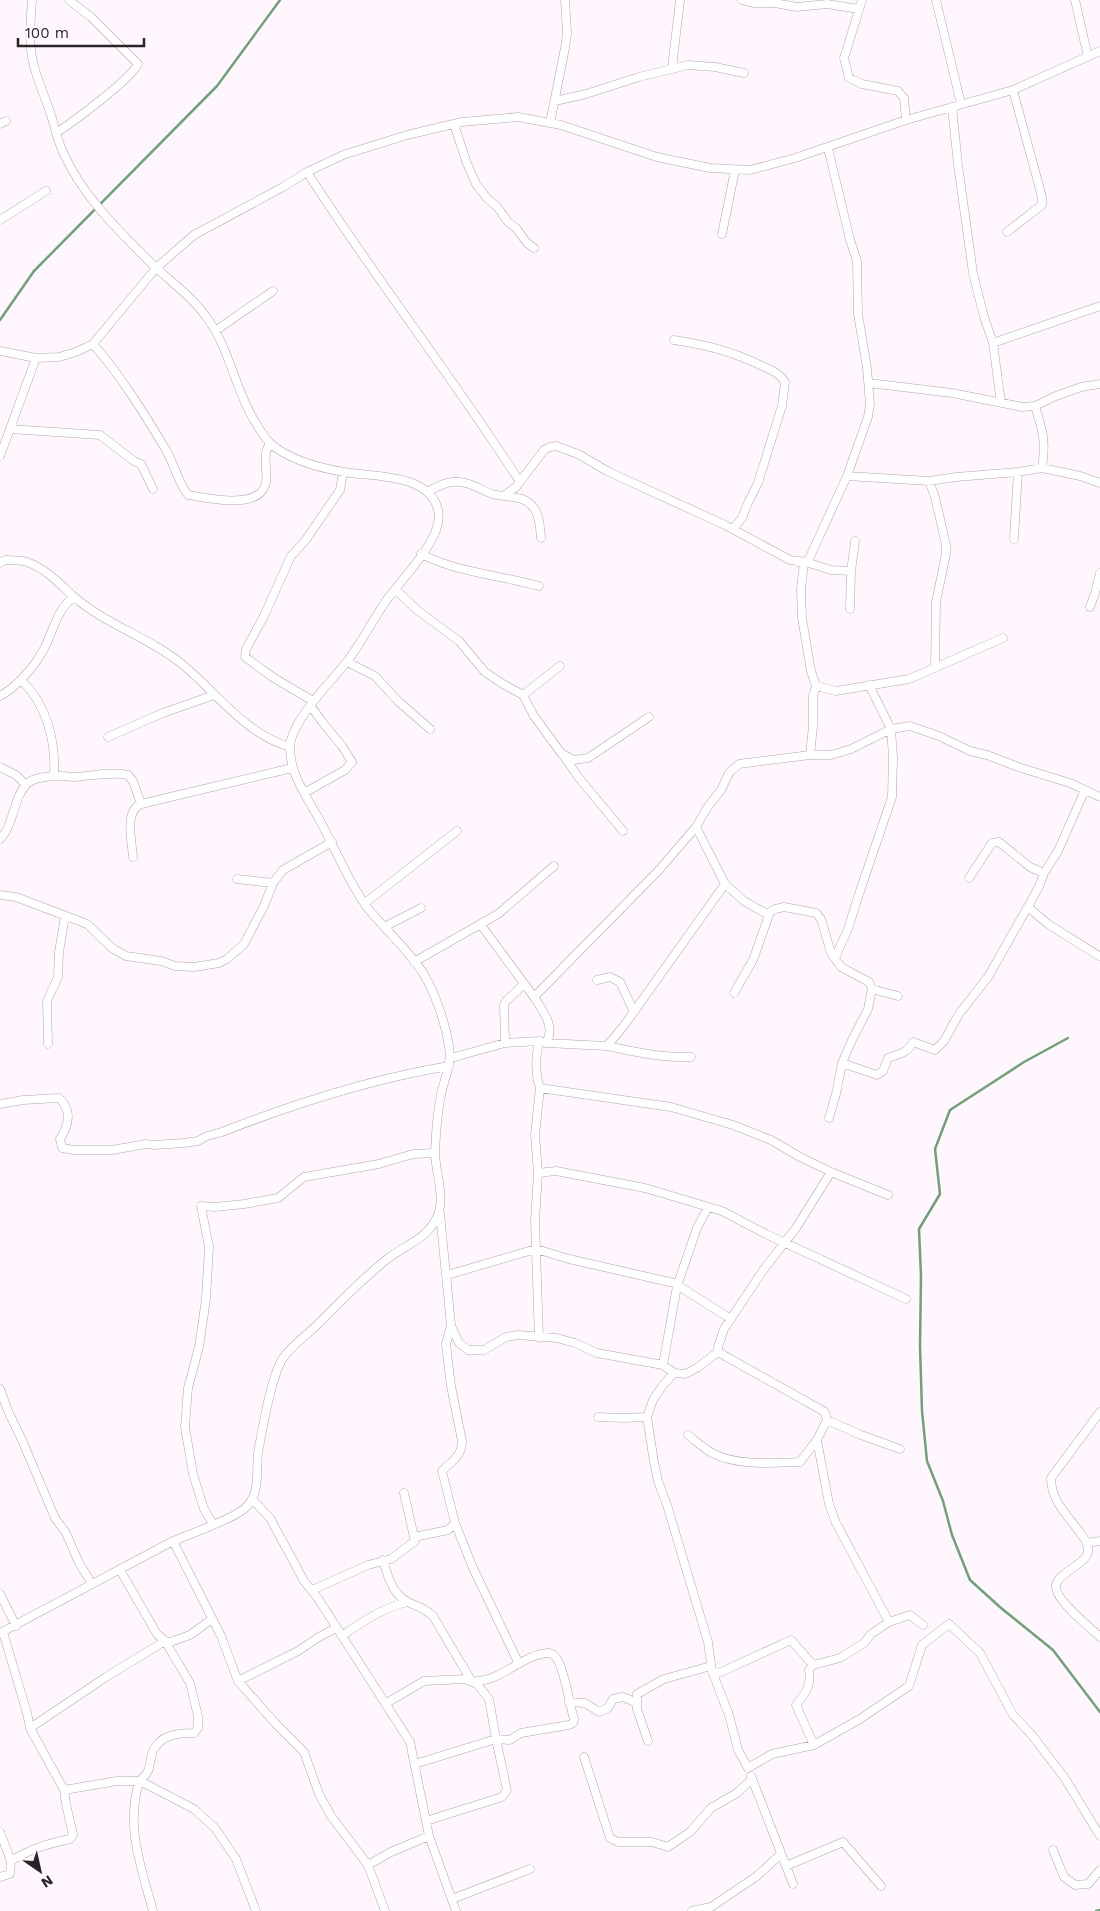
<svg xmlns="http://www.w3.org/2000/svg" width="1100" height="1911" font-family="'Work Sans',sans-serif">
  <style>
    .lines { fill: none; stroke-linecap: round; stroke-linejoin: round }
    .stream { stroke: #71a17a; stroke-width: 2.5 }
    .street-casing { stroke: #b1a5ae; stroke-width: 9 }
    .street { stroke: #fff; stroke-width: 8 }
  </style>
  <rect width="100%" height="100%" fill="#fff7fd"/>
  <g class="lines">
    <path class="stream" d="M 0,320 L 34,271 L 217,86 L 280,0
      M 1068,1038 L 1024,1062 L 950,1110 L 935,1149 L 940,1194 L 919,1229 L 921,1276 L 920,1346 L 922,1411 L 927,1461 L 943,1501 L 952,1535 L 970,1580 L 1001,1608 L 1053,1650 L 1100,1712
      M 1096,1911 L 1100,1910"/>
    <defs>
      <path id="street" d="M 742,0 L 753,3 L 775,3 L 797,7 L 827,4 L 859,9
        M 862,0 L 844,58 L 849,78 L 862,84 L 898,91 L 904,98 L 906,120
        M 936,0 L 961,104
        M 1075,0 L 1088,57
        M 672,68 L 680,0
        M 555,101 L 586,94 L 639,77 L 688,65 L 715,67 L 744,73
        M 952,107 L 958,165 L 973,273 L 984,317 L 993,343 L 1001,403
        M 550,123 L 565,48 L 567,33 L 565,0
        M 0,124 L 6,121
        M 454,124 L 466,161 L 476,184 L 486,197 L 498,208 L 508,222 L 516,228 L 527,243 L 534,248
        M 56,133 C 73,122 130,80 138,64 L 91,17 L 69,0
        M 307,172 C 374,277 452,376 520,482
        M 0,220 L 46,191
        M 1007,232 L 1042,205 L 1042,197 L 1013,90
        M 722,234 L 735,170
        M 215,331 L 273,291
        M 674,340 C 706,345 731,351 760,365 C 770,370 779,372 785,382 L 782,406 L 758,483 L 747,505 L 742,518 L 733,529
        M 993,343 L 1100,306
        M 93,344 C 121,376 144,413 166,450 C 174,464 178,482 188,495 C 206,498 248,507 261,492 C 267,486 267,477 266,470 C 266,461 264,451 270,444
        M 0,351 L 36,358 L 59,357 L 76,352 L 93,344 L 156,268 L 194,235 L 283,187 L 307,172 L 343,155 L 407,135 L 462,122 L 518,117 L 561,125 L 657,157 L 710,168 L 750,170 L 795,158 L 906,120 L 1013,90 L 1100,51
        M 869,383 L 952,393 L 1022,407 L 1035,406 L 1056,396 L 1081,387 L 1100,384
        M 1035,406 C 1043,432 1046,441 1042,468
        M 10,429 L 100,435 L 134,461 L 141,464 L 153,489
        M 0,456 L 36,358
        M 847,476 L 929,481 L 956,477 L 1018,472 L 1042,468 L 1080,476 L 1100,483
        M 929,481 L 935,497 L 946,545 L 946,554 L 936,602 L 935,668
        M 427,492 C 435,488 443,483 452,482 C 467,480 479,489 492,494 C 506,498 524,494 534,508 C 540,516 540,529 541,538
        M 505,495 L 516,487 L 544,450 L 550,447 L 556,446 L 578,454 L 609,472 L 725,525 L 790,560 L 806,562 L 831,570 L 851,571
        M 1014,539 L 1018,472
        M 421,554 C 459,573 499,575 539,586
        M 798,562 L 804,563 L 809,559 L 847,476 L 868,417 L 870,404 L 867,368 L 858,314 L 857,261 L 850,240 L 828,148
        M 0,563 L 5,560 C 12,560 20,560 27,562 C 45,568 60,584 73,596 C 106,625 149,637 182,664 C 217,693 245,734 290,747
        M 804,563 L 801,589 L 802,618 L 811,671 L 816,686 L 813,696 L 813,726 L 810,755
        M 395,589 L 417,610 L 459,641 L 485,672 L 503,684 L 523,695 L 534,716 L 561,753 L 573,760 L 588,758 L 649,717
        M 1090,607 L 1095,593 L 1100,573
        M 850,609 L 851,571 L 855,541
        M 347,662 L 375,676 L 399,702 L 430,729
        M 21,680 C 47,704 56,742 54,776
        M 816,686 L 836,691 L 909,679 L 1003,638
        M 523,695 L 560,666
        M 0,696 C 17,687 36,665 45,647 C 53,631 58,607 74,597
        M 313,701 L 274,678 L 245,657 L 246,649 L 264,616 L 291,556 L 305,541 L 340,490 L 343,472
        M 108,737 L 163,713 L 214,695
        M 563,755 L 579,778 L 623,831
        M 0,767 L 16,775 L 26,785
        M 304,793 L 345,770 L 352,762 L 342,746 L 323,723 L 310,705
        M 696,827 L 725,884 L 744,901 L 767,914 L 775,909 L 784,907 L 816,913 L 821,919 L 831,953 L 841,967 L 869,982 L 872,989 L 868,1009 L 852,1040 L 842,1063 L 836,1094 L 829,1118
        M 0,839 C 15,824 12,799 27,784 C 32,778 44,777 52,776 C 59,775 67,777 75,777 C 92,776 111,771 128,775 L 133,781 L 141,804 L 292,768
        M 133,857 C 132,842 124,811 141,804
        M 969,878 L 992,843 L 999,842 L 1030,867 L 1044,873
        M 237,879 L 273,883
        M 0,895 L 16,897 L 87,924 L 112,948 L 126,956 L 161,961 L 175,966 L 194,967 L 219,963 L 227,959 L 244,944 L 264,906 L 273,883 L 283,870 L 332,842
        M 365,903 L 457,831
        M 1028,907 L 1048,924 L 1099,956
        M 481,925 L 534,997
        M 384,927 L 421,908
        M 835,958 L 848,929 L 860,891 L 892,797 L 893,757 L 891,729 L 869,685
        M 414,962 L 498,914 L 554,866
        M 597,980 L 610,977 L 620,982 L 634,1012
        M 872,989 L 898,996
        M 734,993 L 753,960 L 770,912
        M 540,1041 C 535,1054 535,1074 540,1088 L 671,1107 L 733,1125 L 771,1140 L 800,1157 L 831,1172 L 888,1195
        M 505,1043 L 504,1005 L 506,1001 L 524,984
        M 546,1043 L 607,1046 L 623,1027 L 725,884
        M 48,1044 L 47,1001 L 58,977 L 59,952 L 65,916
        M 607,1046 C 635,1052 662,1058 691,1057
        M 451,1058 L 505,1043 L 540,1041 L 546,1043 C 556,1027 543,1011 534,997 L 659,870 L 696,827 L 707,808 L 721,790 L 729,773 L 739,764 L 810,755 L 831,755 L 851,749 L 891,729 L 910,726 L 939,736 L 970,751 L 987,755 L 1021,768 L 1070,783 L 1100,797
        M 842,1063 L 877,1075 L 883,1071 L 888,1058 C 899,1054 908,1053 913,1042 L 935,1050 L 944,1041 L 959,1014 L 988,977 L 1039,887 L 1044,873 L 1058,851 L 1085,790
        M 0,1104 L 23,1100 L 59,1098 C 72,1110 69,1125 60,1139 L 62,1148 L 74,1150 L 112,1150 L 146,1144 L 154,1145 L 184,1143 L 198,1141 L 207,1136 L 222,1132 C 296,1103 371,1079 449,1066
        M 538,1173 L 556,1171 L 645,1188 L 722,1211 L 766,1234 L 906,1299
        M 440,1214 L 451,1325 L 446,1344 L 451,1386 L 462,1441 C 462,1456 452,1461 442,1471 L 455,1523
        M 447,1275 L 536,1249 L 569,1259 L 674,1283 L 731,1319
        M 451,1326 L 459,1343 L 468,1350 L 484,1350 L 506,1337 L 518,1335 L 557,1338 L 575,1343 L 597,1353 L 663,1365 L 674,1373 L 685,1374 L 697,1368 L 718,1352
        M 539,1338 L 535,1221 L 538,1173 L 535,1135 L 540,1088
        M 718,1352 L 825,1412 L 827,1420 L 817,1440 L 829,1504 L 836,1523 L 889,1622
        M 718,1352 L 718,1347 L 724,1329 L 764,1269 L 796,1228 L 831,1172
        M 663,1365 L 677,1286 L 697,1228 L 708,1207
        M 674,1373 L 663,1385 L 653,1400 L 647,1417 L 654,1462 L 658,1481 L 667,1505 L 708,1642 L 712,1671 L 729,1715 L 738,1750 L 748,1768 L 772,1754 L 814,1745 L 796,1705 C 805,1694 812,1685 809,1670 L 813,1665 L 840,1658 L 864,1643 L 871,1634 L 889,1622 L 910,1615 L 923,1625
        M 0,1389 L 8,1411 L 22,1440 L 55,1518 L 66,1533 L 79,1563 L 92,1584
        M 1100,1412 L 1051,1478 C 1051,1502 1068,1515 1081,1534 C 1084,1538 1087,1543 1088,1548 C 1091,1563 1059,1571 1056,1585 C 1053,1599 1090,1627 1100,1637
        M 598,1417 L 624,1418 L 647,1417
        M 827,1420 L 861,1435 L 900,1449
        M 688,1435 C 696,1441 705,1450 714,1454 C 739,1466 772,1463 800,1462 L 817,1440
        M 404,1493 L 414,1537
        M 252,1499 L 270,1518 L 304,1581 L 317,1597 L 410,1742 L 429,1836 L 456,1911
        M 213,1524 L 204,1509 L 193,1474 L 185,1427 L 188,1388 L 199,1347 L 206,1299 L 209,1247 L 201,1206 L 215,1207 L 244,1204 L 278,1198 L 304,1177 L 379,1164 L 413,1154 L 435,1153
        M 173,1541 L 221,1636 L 238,1681 L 275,1723 L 304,1752 L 319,1794 L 331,1816 L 368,1865 L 385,1911
        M 1087,1543 L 1100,1541
        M 383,1560 C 387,1574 392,1593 406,1601 C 417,1607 422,1606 433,1616 L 472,1682 C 480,1681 487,1680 494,1677 C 511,1670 529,1654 548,1653 C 551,1652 555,1656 557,1659 C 565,1671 569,1703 574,1719 L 573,1723 L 569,1725 L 521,1733 L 510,1740 L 496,1739 L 489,1699 L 477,1684 L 465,1679 L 424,1681 L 385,1704
        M 312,1590 L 368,1565 L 391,1559 L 415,1541 L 414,1537 L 448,1530 L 455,1523 L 473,1568 L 519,1664
        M 0,1594 L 16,1626
        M 3,1632 L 27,1713 L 30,1728 L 64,1790 L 117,1781 L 140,1781 L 194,1809 L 215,1828 L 236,1859 L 256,1911
        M 0,1633 L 173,1541 C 190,1534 231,1520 244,1509 C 261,1495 256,1472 258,1453 C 262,1431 271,1376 283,1358 C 291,1346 307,1335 318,1324 C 341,1302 364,1276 390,1257 C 406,1245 425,1239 435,1221 C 447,1201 436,1175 435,1154 C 435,1151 436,1136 436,1134 C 437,1121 438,1108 441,1095 C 444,1079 452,1064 449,1047 C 446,1025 435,992 423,973 C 408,949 384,929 366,906 C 347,879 335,848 319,819 C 307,797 290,775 290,748 C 290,721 333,680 349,659 C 362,641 373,620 386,601 C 401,579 445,538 438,510 C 430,473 372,477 344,472 C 320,468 290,460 271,444 C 264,438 259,428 254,420 C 234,387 229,345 204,314 C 189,293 165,278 147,259 C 115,227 82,195 63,152 C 57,140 55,127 51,115 C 44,93 33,72 31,49 C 29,33 31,16 32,0
        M 342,1636 C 363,1621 383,1608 407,1602
        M 712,1671 L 719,1673 L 791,1640 L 813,1665
        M 238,1681 L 298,1651 L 319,1637 L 336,1628
        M 569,1702 L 585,1703 L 599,1712 L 608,1708 L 613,1699 L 623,1697 L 637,1703
        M 30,1728 L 106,1677 L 165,1641 L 157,1634 L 120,1570
        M 648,1741 L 637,1709 L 637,1694 L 664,1679 L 711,1666
        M 814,1745 L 860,1719 L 909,1686 L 922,1645 L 949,1624 L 980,1653 L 1013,1715 L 1031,1734 L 1064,1777 L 1100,1836
        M 584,1757 L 610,1838 L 618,1842 L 652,1842 L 668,1847 L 690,1832 L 711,1808 L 737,1793 L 752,1779
        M 415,1764 L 496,1739 L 507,1790 L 502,1797 L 426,1821
        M 751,1776 L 793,1884
        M 0,1832 L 11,1861
        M 1053,1850 L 1064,1877 L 1075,1885 L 1088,1884 L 1100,1870
        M 368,1865 L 391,1852 L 429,1836
        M 786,1866 L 843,1842 L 881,1886
        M 0,1877 L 10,1874 L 11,1861 C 28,1850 50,1843 70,1839 L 73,1835 L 66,1804 L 64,1790
        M 452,1899 L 530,1869
        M 153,1911 C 142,1870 125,1826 139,1783 C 141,1778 146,1776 148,1771 C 151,1764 150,1756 154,1749 C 162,1734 180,1733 194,1733 L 198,1728 L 198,1716 L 190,1683 L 165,1641 L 170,1642 L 190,1635 L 212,1619
        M 692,1911 L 711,1907 L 757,1876 L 781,1854"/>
    </defs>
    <use href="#street" class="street-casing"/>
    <use href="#street" class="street"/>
  </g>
  <g transform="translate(40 1871) rotate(146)" stroke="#fff7fd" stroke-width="4" paint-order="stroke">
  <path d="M0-4L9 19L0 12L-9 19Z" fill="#282427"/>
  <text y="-8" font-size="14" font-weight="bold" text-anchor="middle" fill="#282427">N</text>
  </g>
  <path d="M18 38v8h126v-8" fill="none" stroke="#282427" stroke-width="2.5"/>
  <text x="25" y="38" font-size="15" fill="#282427" stroke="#fff7fd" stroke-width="4" paint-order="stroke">100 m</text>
</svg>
